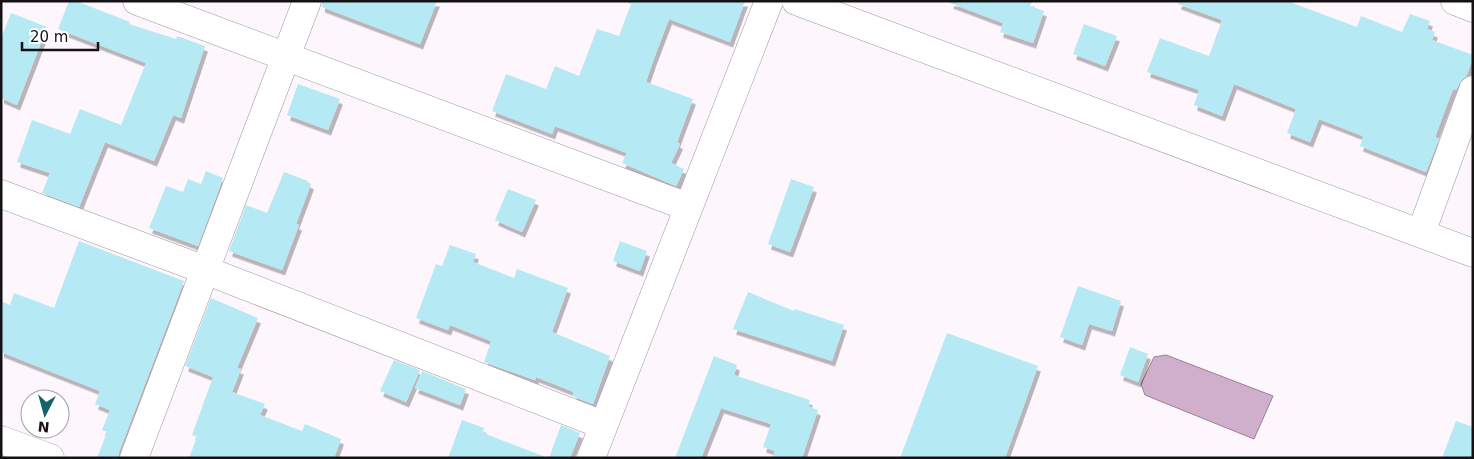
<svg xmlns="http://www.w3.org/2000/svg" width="1474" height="459" font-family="'DejaVu Sans',sans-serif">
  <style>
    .water { fill: #d0afcc; stroke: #988095 }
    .building { fill: #b5eaf4; filter: url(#shadow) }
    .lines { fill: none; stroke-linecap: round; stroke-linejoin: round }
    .minor-casing { stroke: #9d979c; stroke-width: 29 }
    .tertiary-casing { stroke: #9d979c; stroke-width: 29 }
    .minor { stroke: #fff; stroke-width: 28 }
    .tertiary { stroke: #fff; stroke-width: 28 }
  </style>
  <defs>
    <filter id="shadow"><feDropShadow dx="3" dy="5.5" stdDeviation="0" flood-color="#0004"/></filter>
  </defs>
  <rect width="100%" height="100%" fill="#fef6fd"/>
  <path class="water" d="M 1166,355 L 1273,396 L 1254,439 L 1145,395 L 1141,384 L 1154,357 Z"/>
  <path class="building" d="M 69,1 L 76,1 L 130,22 L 129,24 L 176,39 L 177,36 L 205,46 L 181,118 L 173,115 L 154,161 L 105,142 L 79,207 L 42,193 L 50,173 L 17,162 L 32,120 L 70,134 L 80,109 L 121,125 L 146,63 L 58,29 Z
    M 322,1 L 437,1 L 420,44 L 322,7 Z
    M 628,1 L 745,1 L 730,42 L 669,19 L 653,61 L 646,82 L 693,99 L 677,142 L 680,144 L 671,163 L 684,169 L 676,186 L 622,163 L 627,153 L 555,126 L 552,134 L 492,111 L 506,74 L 546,89 L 555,66 L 579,76 L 597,29 L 619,36 L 631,4 L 628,3 Z
    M 951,1 L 1032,1 L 1030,6 L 1044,11 L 1033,43 L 1000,32 L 1003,23 L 950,3 Z
    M 1179,1 L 1287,1 L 1357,27 L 1361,16 L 1402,32 L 1410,14 L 1430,21 L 1427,29 L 1435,32 L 1432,40 L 1473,55 L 1473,58 L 1466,77 L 1459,84 L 1456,90 L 1453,89 L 1435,137 L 1439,139 L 1426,172 L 1360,146 L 1363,136 L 1319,119 L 1310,142 L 1287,133 L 1296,109 L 1234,84 L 1222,116 L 1194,105 L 1199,90 L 1147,72 L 1160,38 L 1209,56 L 1222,20 L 1178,4 Z
    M 11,13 L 47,27 L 17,105 L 1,98 L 1,38 Z
    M 1084,24 L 1117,36 L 1105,66 L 1073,54 Z
    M 298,84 L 340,99 L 328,130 L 287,115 Z
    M 206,171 L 223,178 L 198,246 L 149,228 L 166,186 L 183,192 L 188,179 L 201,184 Z
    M 284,172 L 308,181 L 307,182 L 311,184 L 296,224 L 299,225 L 282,270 L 229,251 L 246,205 L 267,213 Z
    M 791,179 L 814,187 L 790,252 L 768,244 Z
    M 508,189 L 536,200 L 522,232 L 495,220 Z
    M 79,241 L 184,281 L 119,452 L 119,458 L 97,458 L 107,432 L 102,430 L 110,410 L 95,404 L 100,391 L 1,352 L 1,301 L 10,305 L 14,293 L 54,308 Z
    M 620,241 L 647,251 L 640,271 L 613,261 Z
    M 450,245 L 476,254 L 473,262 L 514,278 L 517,269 L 568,288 L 552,332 L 610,356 L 593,404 L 572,396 L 574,392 L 536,377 L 535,380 L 484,362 L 491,341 L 450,325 L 448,330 L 416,318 L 436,264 L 442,266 Z
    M 1078,286 L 1121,301 L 1112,331 L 1089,324 L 1082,345 L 1060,337 Z
    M 748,292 L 794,311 L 795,309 L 844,325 L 832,361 L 733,329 Z
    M 211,298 L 258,318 L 237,368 L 241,369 L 232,392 L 265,404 L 260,415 L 302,431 L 305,424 L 341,439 L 334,458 L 189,458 L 197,437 L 192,435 L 213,377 L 185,366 Z
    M 947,333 L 1038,366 L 1005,458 L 900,458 Z
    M 1130,347 L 1148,354 L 1138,382 L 1120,375 Z
    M 714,356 L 737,365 L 734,375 L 810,400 L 808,406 L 818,410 L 802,458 L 773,458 L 775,451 L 763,447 L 771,424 L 721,408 L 701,458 L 675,458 Z
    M 394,360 L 420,370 L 406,402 L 380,391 Z
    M 422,371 L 466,389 L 460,405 L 415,388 Z
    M 462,420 L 484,428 L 483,433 L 543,456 L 543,458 L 448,458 Z
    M 1456,421 L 1473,427 L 1473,458 L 1442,458 Z
    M 561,425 L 580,433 L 570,458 L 549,458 Z"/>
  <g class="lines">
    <defs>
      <path id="minor" d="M 137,1 L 688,207
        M 796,1 L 1473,253
        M 1455,1 L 1473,8
        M 1,194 L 205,270 L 603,425
        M 1421,233 L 1473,90
        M 1,440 L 50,458
        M 134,458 L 307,1"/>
      <path id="tertiary" d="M 591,458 L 769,1"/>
    </defs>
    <use href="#minor" class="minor-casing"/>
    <use href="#tertiary" class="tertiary-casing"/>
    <use href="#minor" class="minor"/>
    <use href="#tertiary" class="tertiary"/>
  </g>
  <rect width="1474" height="459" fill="none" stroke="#151214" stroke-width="5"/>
  <g transform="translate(45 414) rotate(186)"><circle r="24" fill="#ffffff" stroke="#a1a0a1"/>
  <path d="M0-4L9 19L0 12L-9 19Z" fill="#15616d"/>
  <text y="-8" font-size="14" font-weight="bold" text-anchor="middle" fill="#151214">N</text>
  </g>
  <path d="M22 42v8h76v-8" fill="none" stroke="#151214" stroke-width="2.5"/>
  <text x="30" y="42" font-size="15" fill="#151214" stroke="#ffffff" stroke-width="4" paint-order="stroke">20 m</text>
</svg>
